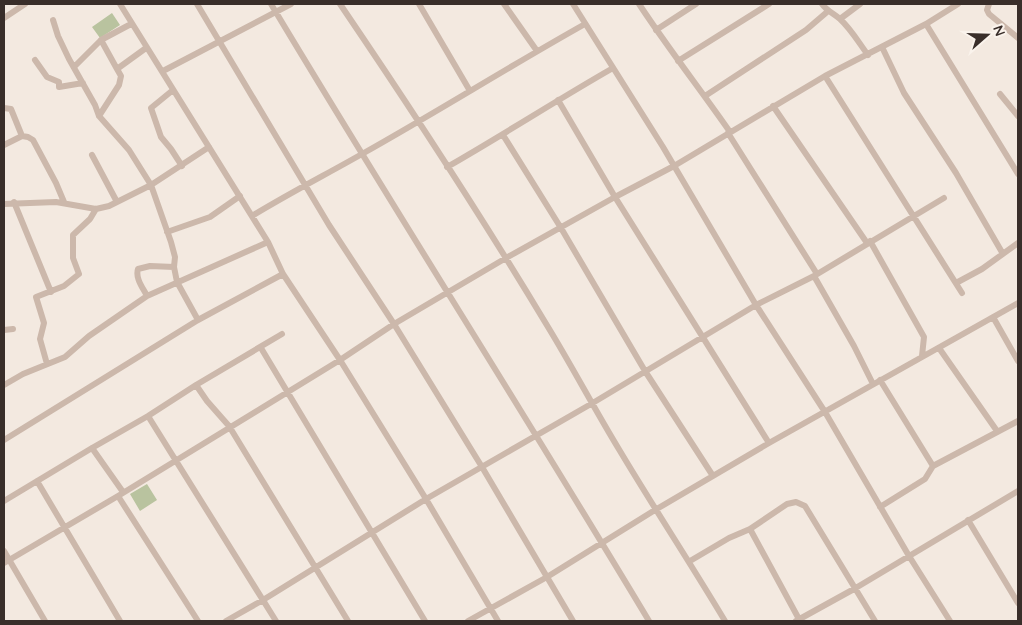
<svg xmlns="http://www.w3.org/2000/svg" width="1022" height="625" font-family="Quicksand,sans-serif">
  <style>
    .green { fill: #b9c39f }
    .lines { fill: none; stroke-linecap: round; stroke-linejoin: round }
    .minor { stroke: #ccb8ab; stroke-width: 6 }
  </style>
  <rect width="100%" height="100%" fill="#f3e9e0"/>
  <path class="green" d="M 112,13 L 120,25 L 100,38 L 92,27 Z
    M 147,484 L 157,500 L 140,511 L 130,494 Z"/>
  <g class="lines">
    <path class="minor" d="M 120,4 L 268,242 L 283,274 L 340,360 L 426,499 L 498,621
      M 197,4 L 329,225 L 394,324 L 482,467 L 573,621
      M 271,4 C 395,211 525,414 649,621
      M 340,4 C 412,110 482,217 548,327 C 573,368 595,410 620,451 C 654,508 691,564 725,621
      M 419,4 L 470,91
      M 504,4 L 537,51
      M 573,4 L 663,147 L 756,305 L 825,412 L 909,556 L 950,621
      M 639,4 C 668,48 700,89 730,132
      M 822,4 C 827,11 833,13 840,19 C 851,29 859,43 868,55
      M 989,4 L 987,10 L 989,14 L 1018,38
      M 4,18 L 25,4
      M 840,19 L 860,4
      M 53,20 L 58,36 L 69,59 L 95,105 L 99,116 L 129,150 L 151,185 L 171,242 L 175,257 L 174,267 L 177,282 L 198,320
      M 926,24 L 1018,174
      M 656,30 L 696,4
      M 101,40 L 117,69 L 146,48
      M 882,47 L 904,93 L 956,173 L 1003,254
      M 35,60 L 47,77 L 59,82 L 59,87 L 83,83
      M 678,61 L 769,4
      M 74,67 L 101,40 L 131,24
      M 163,71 L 291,4
      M 825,76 L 962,293
      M 173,90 L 151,108 L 161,137 L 171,149 L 182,166
      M 1000,94 L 1018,116
      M 705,96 L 806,30 L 827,12
      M 558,100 L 615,197 L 769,443
      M 773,106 L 867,243
      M 4,108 L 11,109 L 22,136 L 28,137 L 33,140 L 56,183 L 64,202
      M 99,116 L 119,85 L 121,76 L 117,69
      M 728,133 L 817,274
      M 503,135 L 561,228 L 645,371 L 713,476
      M 4,145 L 22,136
      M 92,155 L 117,202
      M 447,167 C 503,135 557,100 613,68
      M 14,202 L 51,292
      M 4,204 L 56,202 L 96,209 L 109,206 L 151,185 L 209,147
      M 252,216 C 288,194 325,175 362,154 C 437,112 510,66 585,24
      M 167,232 L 210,217 L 240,196
      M 870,241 L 924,337 L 922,356
      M 814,276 L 854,346 L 873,384
      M 956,283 L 982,269 L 1018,243
      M 147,296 C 143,288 135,278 138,269 L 150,266 L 174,267
      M 993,317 L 1018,361
      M 4,330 L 13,329
      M 261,348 L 425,621
      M 939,348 L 997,431
      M 47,364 L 40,339 L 44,323 L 36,297 L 64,286 L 79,274 L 73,258 L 73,235 L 90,219 L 96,209
      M 880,380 L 933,466
      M 4,385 L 23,374 L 65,357 L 89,336 L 147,296 L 268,242
      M 196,385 L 207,401 L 229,426 L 348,621
      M 148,416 L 276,621
      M 4,440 L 198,320 L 283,274
      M 92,448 L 123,492
      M 37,481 L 120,621
      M 118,496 L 198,621
      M 4,501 L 92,448 L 148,416 L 196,385 L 282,334
      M 880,507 L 925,479 L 933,466 L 1018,421
      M 968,520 L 1018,603
      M 750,529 L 800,621
      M 4,551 L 45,621
      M 690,561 L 729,538 L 750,529 L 787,504 L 796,502 L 805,506 L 875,621
      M 4,563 L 118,496 L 340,360 L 394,324 L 506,258 L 615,197 L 674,166 L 825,76 L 926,24 L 958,4
      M 226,621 L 263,600 L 426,499 L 591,404 L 756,305 L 814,276 L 944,198
      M 468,621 L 547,577 L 655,510 L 769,443 L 1018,303
      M 796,621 L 854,589 L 1018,491"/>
  </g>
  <rect width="1022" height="625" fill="none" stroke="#392e2a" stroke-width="10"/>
  <g transform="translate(987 35) rotate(70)" stroke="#faf3ec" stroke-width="4" paint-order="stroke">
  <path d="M0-4L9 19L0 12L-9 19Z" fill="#392e2a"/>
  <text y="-8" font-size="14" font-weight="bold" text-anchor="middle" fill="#392e2a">N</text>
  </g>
</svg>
